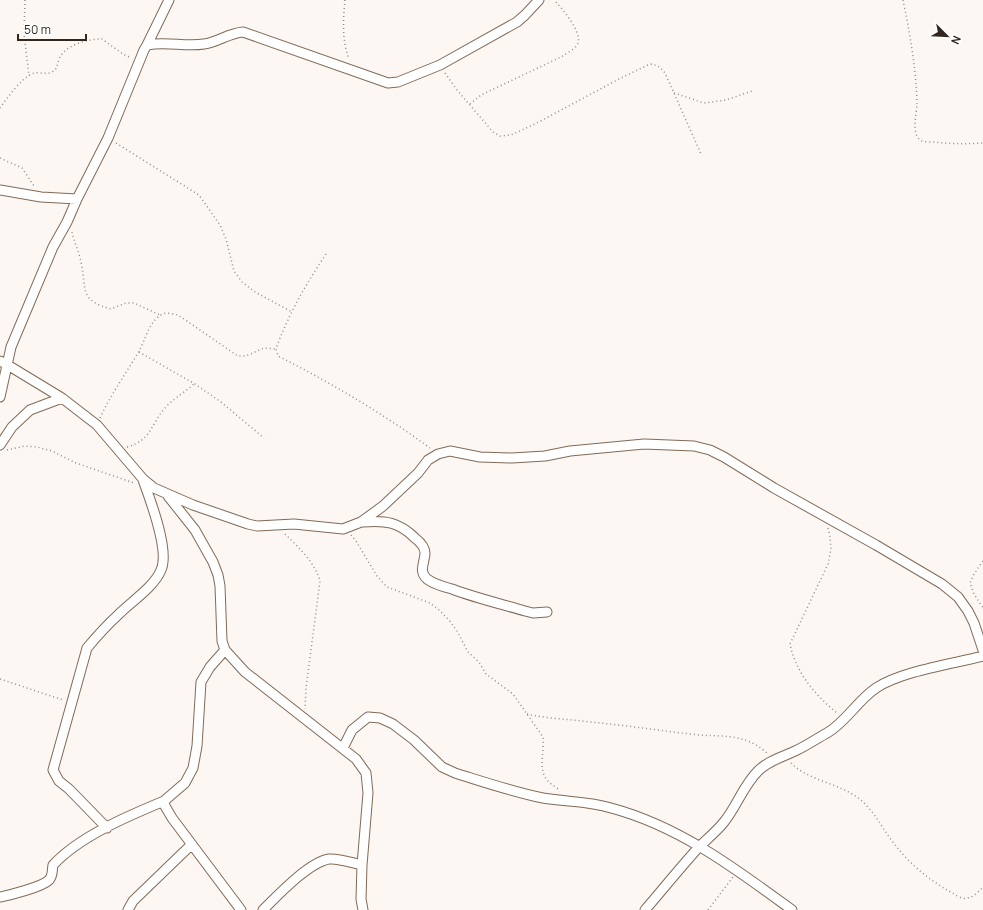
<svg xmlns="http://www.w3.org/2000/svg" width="983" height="910" font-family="Manrope,sans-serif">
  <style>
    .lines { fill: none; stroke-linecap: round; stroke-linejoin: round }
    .minor-casing { stroke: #826a57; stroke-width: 11 }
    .path { stroke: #948d86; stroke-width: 1.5; stroke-dasharray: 1 3; stroke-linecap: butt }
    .minor { stroke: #fff; stroke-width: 9 }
  </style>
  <rect width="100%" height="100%" fill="#fcf7f2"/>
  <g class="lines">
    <defs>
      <path id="minor" d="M 147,45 C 166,41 185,47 204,44 C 218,42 229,33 243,32 L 388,83 L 398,82 L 440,65 L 517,22 L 525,15 L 539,0
        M 0,190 L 41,197 L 77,199 L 108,138 L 144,50 L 147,45 L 169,0
        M 0,361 L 6,364 L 62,398 L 97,425 L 143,479 L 154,488 L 193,505 L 248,524 L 257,526 L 294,524 L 343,529 L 361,522 L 383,506 L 418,473 L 428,460 L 438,454 L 450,451 L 480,457 L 512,458 L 545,456 L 570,451 L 644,444 L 694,446 L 710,450 L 724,457 L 774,488 L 876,545 L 942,584 L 958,597 L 968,611 L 974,623 L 983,650
        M 0,397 L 11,347 L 53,247 L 67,222 L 77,199
        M 0,445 L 12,427 L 30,410 L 62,398
        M 168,496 L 195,530 L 213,562 L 218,575 L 220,586 L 222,641 L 225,650 L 245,672 L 356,759 L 366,773 L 368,793 L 362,865 L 361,899 L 363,910
        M 363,522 C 385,520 399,522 415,538 C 420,542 425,547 425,553 C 425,562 418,571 427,579 C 434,584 444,587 452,589 C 476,598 501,604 525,611 L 533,613 L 547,612
        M 225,650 L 210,667 L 201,682 L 197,746 L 193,768 L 185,783 L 164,801 L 165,806 L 172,818 L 241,910
        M 343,748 L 352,730 L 368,717 L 380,718 L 393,724 L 414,740 L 442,767 L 455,773 C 484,782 513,792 543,798 C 566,802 589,801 611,808 C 679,826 736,869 792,910
        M 107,828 L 69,789 L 59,781 L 53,770 L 87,648 C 97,636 107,625 119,614 C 132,601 154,587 161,570 C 170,551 150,499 143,480
        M 0,897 C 10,895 42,887 49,880 C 53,876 52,870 53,865 C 80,836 128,816 164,801
        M 128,910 L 133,901 L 191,845
        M 263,910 C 277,896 309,862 329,859 C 339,858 352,863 362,865
        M 645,910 C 663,889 680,868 698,848 C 707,839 717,831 724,822 C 737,806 743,786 758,771 C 768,761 782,757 795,751 C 806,746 816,739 827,733 C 846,722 857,701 876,688 C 902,671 952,664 983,656"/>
    </defs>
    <use href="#minor" class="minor-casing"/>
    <path class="path" d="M 25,0 L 24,34 L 29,76
      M 345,0 C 343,20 342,41 349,59
      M 903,0 C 910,34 916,68 917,103 C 917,114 910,135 922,141 C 925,142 930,142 934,142 C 950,144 966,144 983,143
      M 445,73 L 457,90 L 493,132 L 500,136 L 511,135 L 535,124 L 619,79 L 650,64 C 658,65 660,67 665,73 L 701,154
      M 674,93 L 704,103 L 726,100 L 752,91
      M 470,104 L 481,95 L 563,56 C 568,52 576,49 578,43 C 582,32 562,8 554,0
      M 0,108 C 7,98 22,77 34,73 C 40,72 47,75 52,72 C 58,69 57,64 59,59 C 66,44 88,39 102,39 L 123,54 L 131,58
      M 116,143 L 199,195 L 220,225 L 226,239 L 234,271 L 242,282 L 255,292 L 292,312
      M 0,158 L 22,168 L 34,186
      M 72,232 C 74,242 79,252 81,262 C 87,289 78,300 111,309 L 126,303 L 134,303 L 160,315
      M 326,254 C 306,284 288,315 276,349 L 278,356 C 331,383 382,413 430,448
      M 139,352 L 195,384 L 221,402 L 264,438
      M 100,418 C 111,394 125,375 138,353 C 146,340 148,321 163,314 C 167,312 173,314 178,315 L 238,356 L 246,356 L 264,348 L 276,349
      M 127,447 C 152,440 150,425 165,408 C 173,399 185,392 194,384
      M 7,450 L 25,446 L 37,447 L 52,451 L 76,463 L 134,483
      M 828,528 L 830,537 L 831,549 L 828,564 L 790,644 C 796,673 815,695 837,713
      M 285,534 C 299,548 314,561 320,581 L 306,688 L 305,709
      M 351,535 L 356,541 L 377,576 L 387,587 L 430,603 L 439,610 L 449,620 L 457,631 L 468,652 L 479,662 L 486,674 L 513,694 L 543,737 C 545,750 537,770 548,781 C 551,785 557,787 560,791
      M 983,561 L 974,574 L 970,583 L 974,594 L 983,608
      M 0,679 L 63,700
      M 527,714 C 548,719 569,719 590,722 C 623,725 656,730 690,734 C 719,738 742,731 767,753
      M 791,763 C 811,783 845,783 865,804 C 877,816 885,833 896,846 C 910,864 929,880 949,891 C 954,894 962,900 968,898 C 974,897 979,891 983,887
      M 708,910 L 733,877"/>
    <use href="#minor" class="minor"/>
  </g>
  <g transform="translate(947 36) rotate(114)" stroke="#ffffff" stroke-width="3" paint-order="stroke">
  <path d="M0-3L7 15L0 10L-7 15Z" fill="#31271f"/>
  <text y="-6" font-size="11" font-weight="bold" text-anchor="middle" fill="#31271f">N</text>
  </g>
  <path d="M18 34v6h68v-6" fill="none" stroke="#31271f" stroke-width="2"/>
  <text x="24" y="34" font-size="12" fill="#31271f" stroke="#ffffff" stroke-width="3" paint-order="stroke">50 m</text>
</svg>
